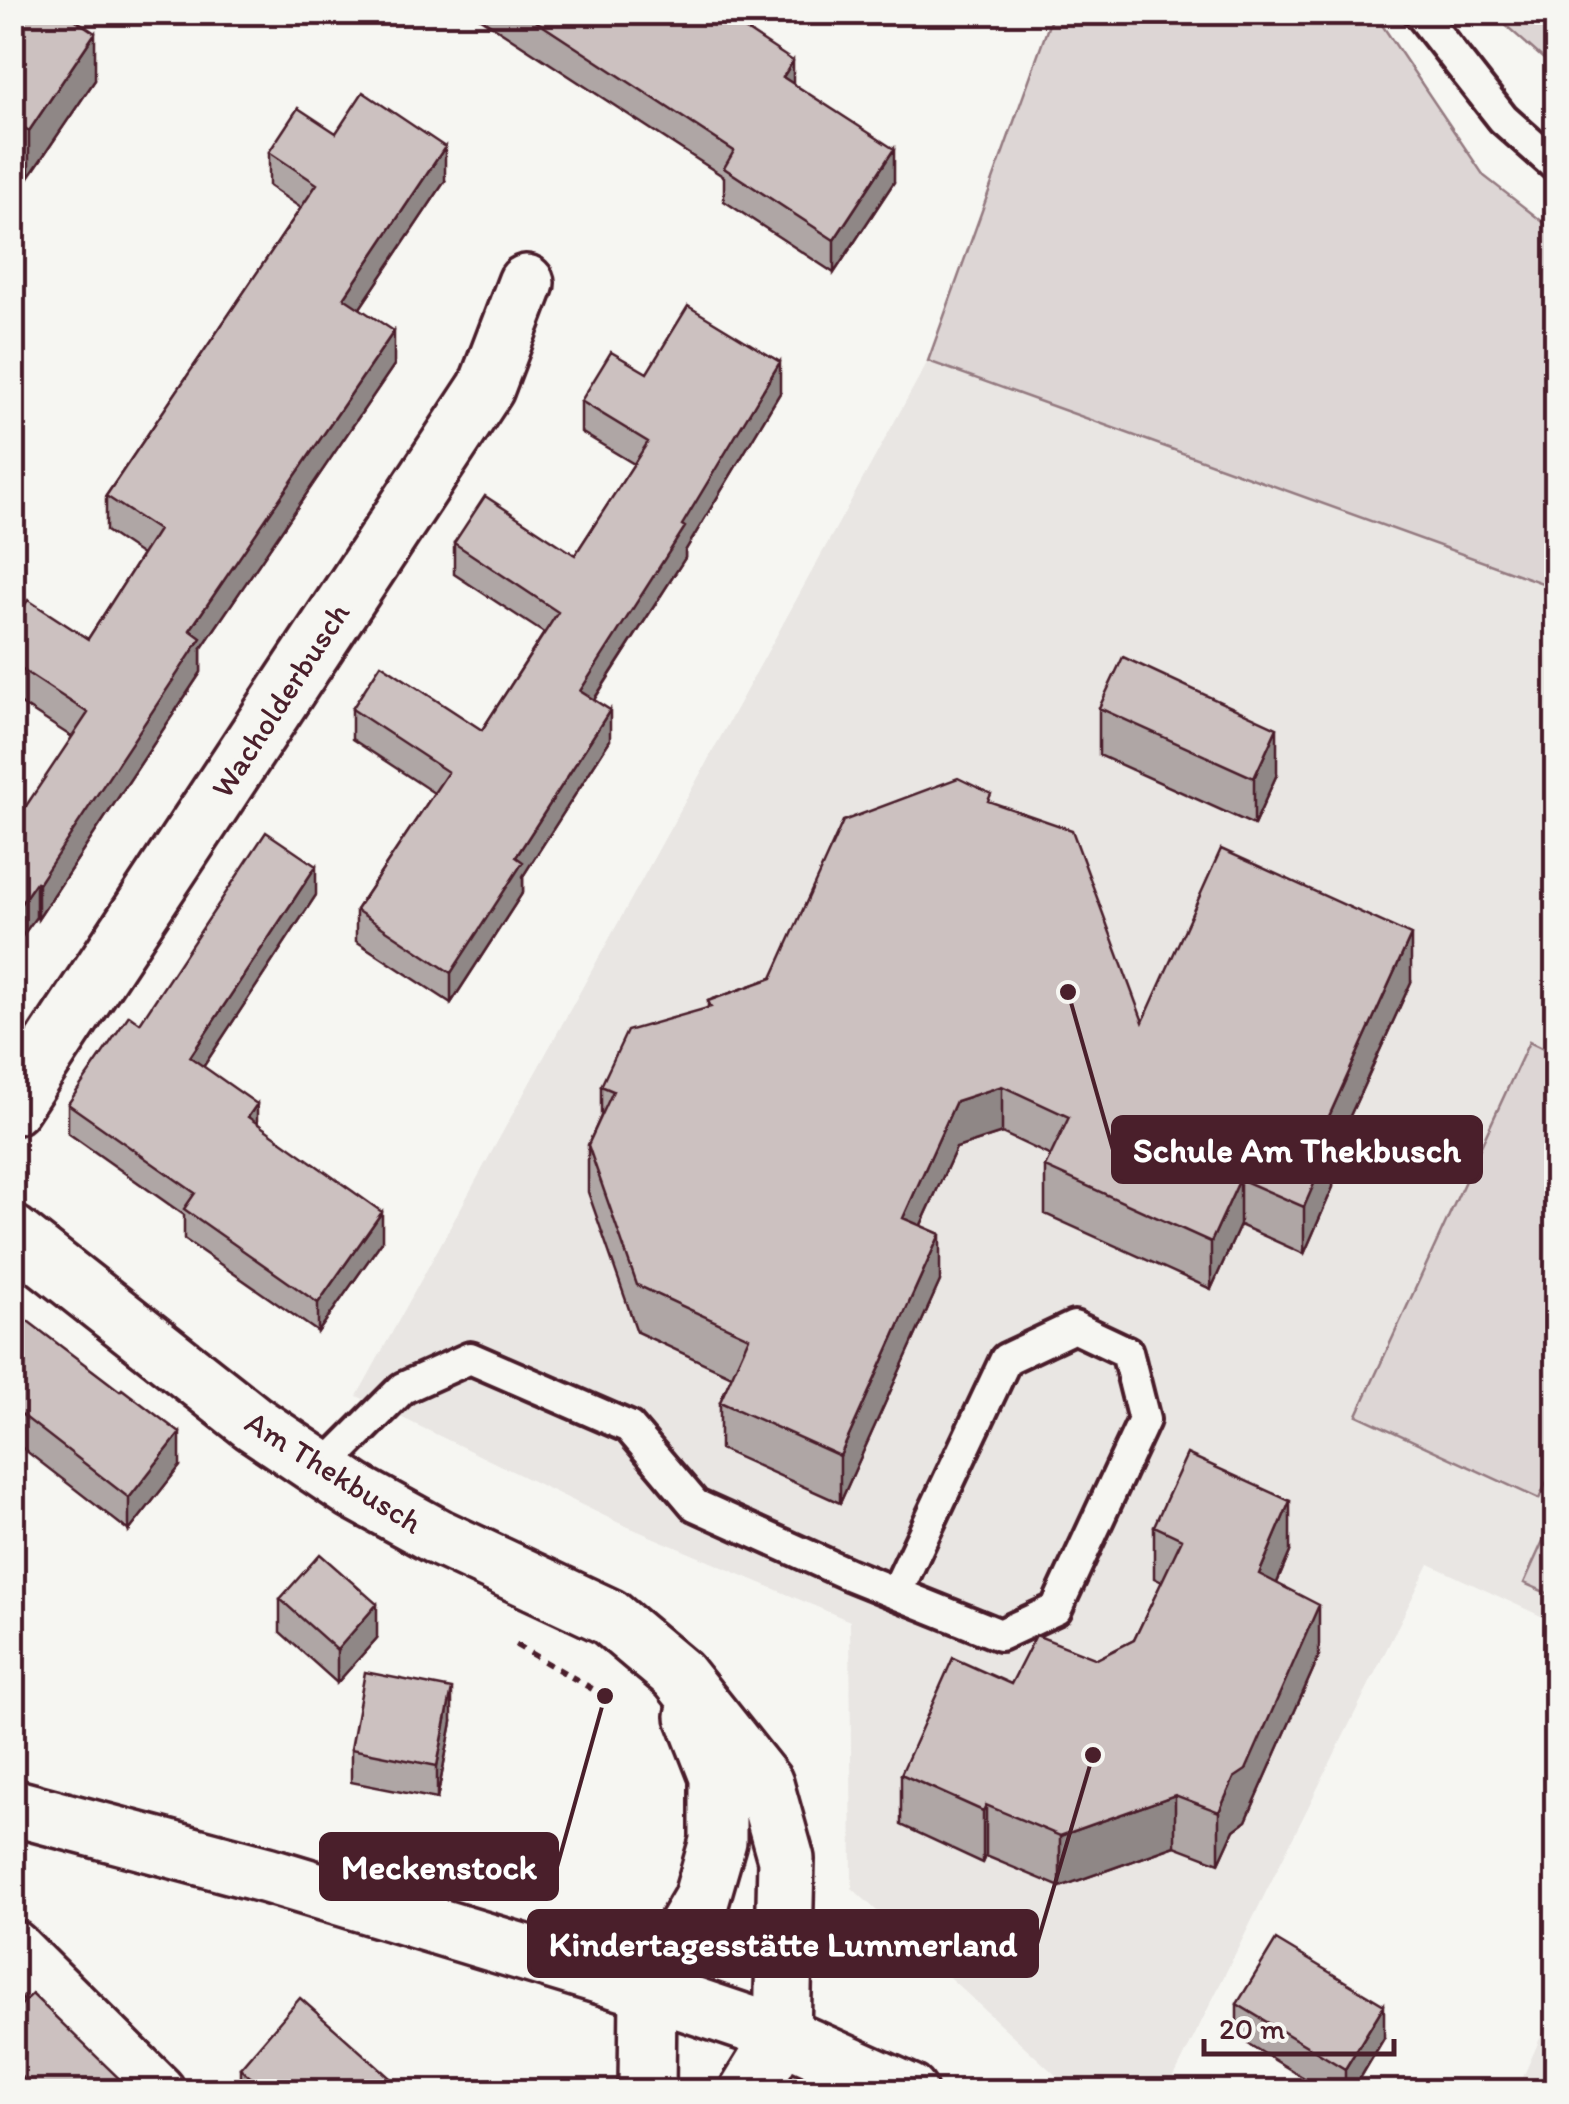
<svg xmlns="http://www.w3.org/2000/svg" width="1569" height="2104" font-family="Itim,sans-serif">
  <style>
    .built { fill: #e9e6e3 }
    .green { fill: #ddd6d5; stroke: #947a80; stroke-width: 2.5 }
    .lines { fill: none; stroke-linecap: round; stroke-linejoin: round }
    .service-casing { stroke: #4a1f2b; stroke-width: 38 }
    .minor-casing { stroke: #4a1f2b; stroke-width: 62 }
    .secondary-casing { stroke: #4a1f2b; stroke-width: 62 }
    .path { stroke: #4a1f2b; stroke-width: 6; stroke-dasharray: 8 8; stroke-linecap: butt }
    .service { stroke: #f6f6f2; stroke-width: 30 }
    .minor { stroke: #f6f6f2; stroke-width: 55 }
    .secondary { stroke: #f6f6f2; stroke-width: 55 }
    .wall { fill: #afa6a5; stroke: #4a1f2b; stroke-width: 2.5 }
    .shaded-wall { fill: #8f8786; stroke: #4a1f2b; stroke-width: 2.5 }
    .building { fill: #ccc1c0; stroke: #4a1f2b; stroke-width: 2.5 }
    .labels { text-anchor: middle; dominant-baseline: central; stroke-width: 8; stroke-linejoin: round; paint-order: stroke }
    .street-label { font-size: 32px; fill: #4a1f2b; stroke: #f6f6f2 }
    .leader { fill: none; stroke: #4a1f2b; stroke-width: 4 }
    .callout-dot { fill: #4a1f2b; stroke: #f6f6f2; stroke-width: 4 }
    .callout { fill: #4a1f2b; stroke: #4a1f2b; stroke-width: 4 }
    .callout-label { font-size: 35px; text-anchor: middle; font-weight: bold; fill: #fff }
  </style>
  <rect width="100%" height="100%" fill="#f6f6f2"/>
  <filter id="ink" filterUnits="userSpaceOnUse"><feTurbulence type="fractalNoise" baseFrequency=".01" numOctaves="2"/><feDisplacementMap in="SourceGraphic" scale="20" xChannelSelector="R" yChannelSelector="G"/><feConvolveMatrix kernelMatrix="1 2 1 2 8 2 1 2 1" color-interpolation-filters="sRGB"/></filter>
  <g filter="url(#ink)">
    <path class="built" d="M 928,361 L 1556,588 L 1556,1623 L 1429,1564 L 1167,2091 L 1073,2091 L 852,1888 L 850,1621 L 619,1523 L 357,1396 Z
      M 1556,2002 L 1556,2091 L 1517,2091 Z"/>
    <path class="green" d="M 1053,13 L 1374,13 L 1484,176 L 1556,232 L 1556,588 L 928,361 Z
      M 1492,13 L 1556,13 L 1556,70 Z
      M 1529,1042 L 1556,1055 L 1556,1461 L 1539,1499 L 1357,1415 Z
      M 1556,1512 L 1556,1597 L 1524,1583 Z"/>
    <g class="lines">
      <defs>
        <path id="service" d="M 1419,12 L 1503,119 L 1556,166
          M 322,1469 L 403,1388 L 470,1358 L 629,1427 L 695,1505 L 848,1574 L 1000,1635 L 1056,1609 L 1144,1420 L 1127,1352 L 1074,1327 L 1006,1359 L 896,1593"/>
        <path id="minor" d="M 12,1107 L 486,388 L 526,283
          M 12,1233 L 253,1423 L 354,1491 L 438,1537 L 609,1617 L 678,1675 L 765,1784 L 786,1859 L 782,2035 L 747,2092
          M 12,1948 L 157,2092
          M 647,2092 L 648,1990 L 701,1900 L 718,1841 L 718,1777 L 694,1716"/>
        <path id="secondary" d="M 12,1807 L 267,1875 L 648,1990 L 782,2035 L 909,2092"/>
      </defs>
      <use href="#service" class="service-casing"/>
      <use href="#minor" class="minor-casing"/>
      <use href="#secondary" class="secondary-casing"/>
      <path class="path" d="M 516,1645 L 601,1694"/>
      <use href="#service" class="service"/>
      <use href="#minor" class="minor"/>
      <use href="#secondary" class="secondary"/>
    </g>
    <path class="wall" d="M 12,12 L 95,80 L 29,177 L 12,166 Z
      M 471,12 L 719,12 L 894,182 L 834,273 L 724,201 L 724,177 Z
      M 269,152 L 445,181 L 360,308 L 394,365 L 201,649 L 201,672 L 38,919 L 36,917 L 12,950 L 72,737 L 12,698 L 12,624 L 88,639 L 142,555 L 106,531 L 106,496 L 301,208 L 269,186 Z
      M 647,373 L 780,393 L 685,551 L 685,558 L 594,700 L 610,740 L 523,876 L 523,892 L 451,1003 L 356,941 L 356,910 L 434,793 L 352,739 L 352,709 L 482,730 L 544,633 L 454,574 L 454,543 L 575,555 L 634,464 L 581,432 L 581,401 Z
      M 1099,708 L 1277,774 L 1254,825 L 1099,755 Z
      M 991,802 L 1143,1022 L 1411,982 L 1333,1153 L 1333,1187 L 1304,1254 L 1240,1225 L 1211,1289 L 1045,1214 L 1045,1167 L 1051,1156 L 1002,1133 L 956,1148 L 921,1225 L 940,1281 L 840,1503 L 720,1449 L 720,1402 L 732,1376 L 637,1332 L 588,1192 L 588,1145 L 601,1116 L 601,1086 L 708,1007 L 708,1001 L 772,978 Z
      M 316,895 L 203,1067 L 257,1123 L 382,1241 L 318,1332 L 184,1239 L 184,1215 L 68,1133 L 68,1104 L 140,1023 Z
      M 12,1309 L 180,1466 L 129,1531 L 12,1440 Z
      M 1154,1526 L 1290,1552 L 1277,1583 L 1319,1656 L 1246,1821 L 1234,1830 L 1219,1863 L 1175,1846 L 1060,1887 L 986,1856 L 983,1863 L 901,1825 L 901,1774 L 1011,1684 L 1097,1659 L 1134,1640 L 1162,1582 L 1154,1578 Z
      M 280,1599 L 377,1638 L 337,1683 L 280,1632 Z
      M 452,1722 L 437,1799 L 351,1782 L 351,1749 Z
      M 1237,2004 L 1384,2038 L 1352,2092 L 1320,2092 L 1322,2089 L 1237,2037 Z
      M 12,2014 L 133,2092 L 12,2092 Z
      M 240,2068 L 406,2092 L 240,2092 Z"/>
    <path class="shaded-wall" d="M 95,33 L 95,80 L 29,177 L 29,131 Z
      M 793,61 L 793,94 L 783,77 Z
      M 445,147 L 445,181 L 344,332 L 344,298 Z
      M 894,149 L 894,182 L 834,273 L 834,240 Z
      M 394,331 L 394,365 L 201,649 L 201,672 L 38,919 L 38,884 L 190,630 Z
      M 780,362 L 780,393 L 685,551 L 685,558 L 580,721 L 580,691 Z
      M 610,710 L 610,740 L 523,876 L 523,892 L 451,1003 L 451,973 L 516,857 Z
      M 1277,728 L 1277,774 L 1254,825 L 1254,778 Z
      M 316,866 L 316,895 L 190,1087 L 190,1057 Z
      M 36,882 L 36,917 L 12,950 L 12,916 Z
      M 1411,935 L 1411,982 L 1333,1153 L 1333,1187 L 1304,1254 L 1304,1207 L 1321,1134 Z
      M 1002,1086 L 1002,1133 L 956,1148 L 903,1264 L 903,1218 L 956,1101 Z
      M 257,1104 L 257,1134 L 248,1117 Z
      M 1240,1179 L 1240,1225 L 1211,1289 L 1211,1242 Z
      M 382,1212 L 382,1241 L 318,1332 L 318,1303 Z
      M 940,1234 L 940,1281 L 840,1503 L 840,1456 Z
      M 180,1433 L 180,1466 L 129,1531 L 129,1498 Z
      M 1290,1501 L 1290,1552 L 1259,1625 L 1259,1574 Z
      M 377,1604 L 377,1638 L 337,1683 L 337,1650 Z
      M 1319,1605 L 1319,1656 L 1246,1821 L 1234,1830 L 1219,1863 L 1219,1812 L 1234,1778 Z
      M 452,1689 L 452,1722 L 437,1799 L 437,1766 Z
      M 1175,1795 L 1175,1846 L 1060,1887 L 1060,1836 Z
      M 986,1805 L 986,1856 L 983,1863 L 983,1811 Z
      M 1384,2005 L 1384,2038 L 1352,2092 L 1345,2092 L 1345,2069 Z"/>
    <path class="building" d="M 12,12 L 64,12 L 95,33 L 29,131 L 12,119 Z
      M 522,12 L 719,12 L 793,61 L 783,77 L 894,149 L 834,240 L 724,168 L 734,151 Z
      M 363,92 L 445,147 L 344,298 L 394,331 L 190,630 L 201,638 L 38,884 L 36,882 L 12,916 L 12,827 L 88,713 L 12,663 L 12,624 L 28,600 L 88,639 L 158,530 L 106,496 L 317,184 L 269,152 L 298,108 L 336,133 Z
      M 688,306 L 780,362 L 682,525 L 685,527 L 580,691 L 610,710 L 516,857 L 523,862 L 451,973 L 356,910 L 448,772 L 352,709 L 381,664 L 482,730 L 558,612 L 454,543 L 485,496 L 575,555 L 648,442 L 581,401 L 611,352 L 647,373 Z
      M 1123,657 L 1277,728 L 1254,778 L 1099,708 Z
      M 958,778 L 991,794 L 988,801 L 1072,830 L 1143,1022 L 1221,849 L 1411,935 L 1321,1134 L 1333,1140 L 1304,1207 L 1240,1179 L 1211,1242 L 1045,1167 L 1069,1117 L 1002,1086 L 956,1101 L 903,1218 L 940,1234 L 840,1456 L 720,1402 L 749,1337 L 637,1285 L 588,1145 L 613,1091 L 601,1086 L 627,1031 L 711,1007 L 708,1001 L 772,978 L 843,821 Z
      M 266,832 L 316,866 L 190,1057 L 257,1104 L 248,1117 L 382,1212 L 318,1303 L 184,1209 L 195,1193 L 68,1104 L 129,1015 L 140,1023 Z
      M 12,1309 L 120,1391 L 122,1389 L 180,1433 L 129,1498 L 12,1407 Z
      M 1187,1454 L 1290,1501 L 1259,1574 L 1319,1605 L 1246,1770 L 1234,1778 L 1219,1812 L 1175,1795 L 1060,1836 L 986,1805 L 983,1811 L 901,1774 L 953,1658 L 1011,1684 L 1036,1635 L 1097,1659 L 1134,1640 L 1182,1539 L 1154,1526 Z
      M 320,1554 L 377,1604 L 337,1650 L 280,1599 Z
      M 365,1672 L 452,1689 L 437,1766 L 351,1749 Z
      M 1276,1940 L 1384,2005 L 1345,2069 L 1237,2004 Z
      M 32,1994 L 133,2092 L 37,2092 L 12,2068 L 12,2014 Z
      M 300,1998 L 406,2092 L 267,2092 L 240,2068 Z
      M 1329,2080 L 1344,2092 L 1320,2092 Z"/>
  </g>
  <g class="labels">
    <g class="street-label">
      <text transform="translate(280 700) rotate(-57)">Wacholderbusch</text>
      <text transform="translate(334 1472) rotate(32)">Am Thekbusch</text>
    </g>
  </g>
  <path class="leader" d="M1068 992L1113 1150M605 1696L557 1867M1093 1755L1037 1944"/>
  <g class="callout-dot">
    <circle cx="1068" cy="992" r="10"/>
    <circle cx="605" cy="1696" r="10"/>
    <circle cx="1093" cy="1755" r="10"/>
  </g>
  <g class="callout">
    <rect x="1113" y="1117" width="368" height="65" rx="10"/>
    <rect x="321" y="1834" width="236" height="65" rx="10"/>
    <rect x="529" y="1911" width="508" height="65" rx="10"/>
  </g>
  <g class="callout-label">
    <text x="1297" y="1162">Schule Am Thekbusch</text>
    <text x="439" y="1879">Meckenstock</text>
    <text x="783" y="1956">Kindertagesstätte Lummerland</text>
  </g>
  <rect width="1569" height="2104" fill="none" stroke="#f6f6f2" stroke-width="50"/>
  <rect x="25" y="25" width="1519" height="2054" fill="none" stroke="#4a1f2b" stroke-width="4" filter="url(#ink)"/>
  <path d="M1204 2039v15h190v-15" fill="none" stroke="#4a1f2b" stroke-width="5"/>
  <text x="1219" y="2039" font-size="30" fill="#4a1f2b" stroke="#f6f6f2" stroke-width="8" paint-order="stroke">20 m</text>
</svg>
